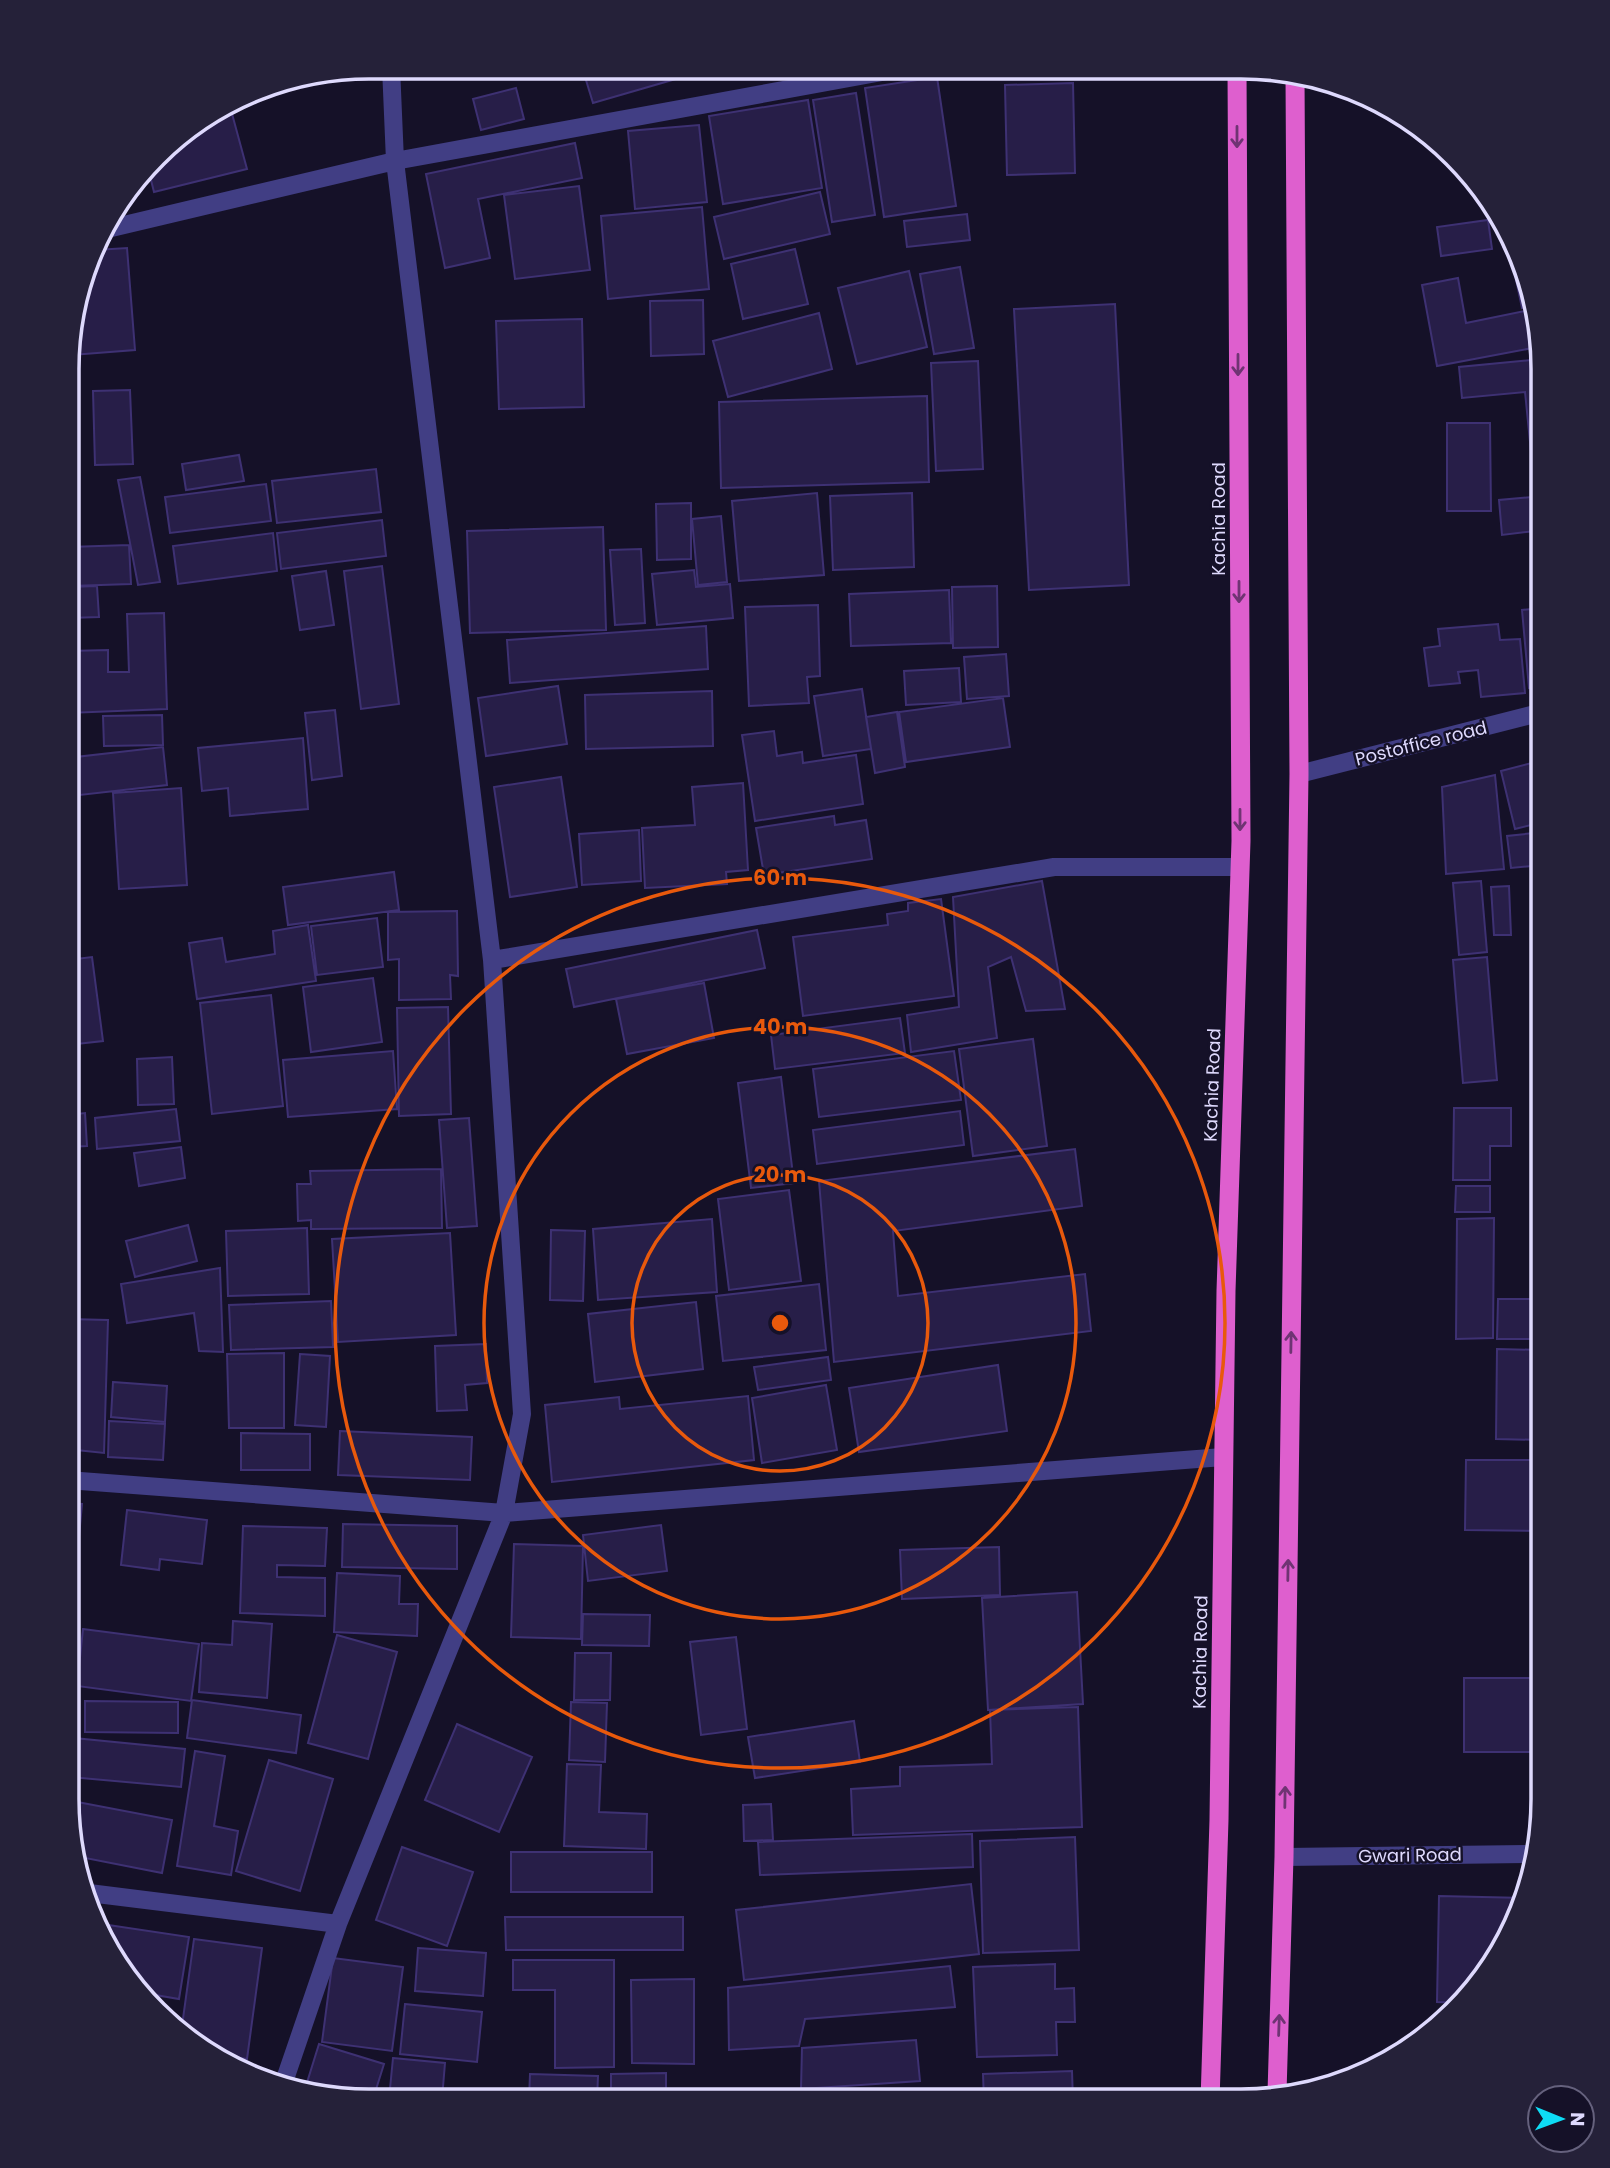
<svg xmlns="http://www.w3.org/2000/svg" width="1610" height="2168" font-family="Poppins,sans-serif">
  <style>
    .building { fill: #271e48; stroke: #3e3173; stroke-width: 2 }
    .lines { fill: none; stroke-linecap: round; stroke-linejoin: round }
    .minor { stroke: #413e84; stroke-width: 18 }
    .tertiary { stroke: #413e84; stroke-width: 18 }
    .trunk { stroke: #de5fce; stroke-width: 19 }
    .oneway { stroke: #6f3473 }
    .ring { fill: none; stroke: #e8590c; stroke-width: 3.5 }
    .labels { text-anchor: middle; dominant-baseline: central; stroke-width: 5; stroke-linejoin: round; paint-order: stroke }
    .street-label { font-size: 18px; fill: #ded9fd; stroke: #151128 }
    .rim { fill: none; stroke: #ded9fd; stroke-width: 3.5 }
    .centre { fill: #e8590c; stroke: #151128; stroke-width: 3.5 }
    .ring-label { font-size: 21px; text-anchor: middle; font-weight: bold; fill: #e8590c; stroke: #151128; stroke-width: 5; stroke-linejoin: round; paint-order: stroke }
  </style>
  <rect width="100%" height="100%" fill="#151128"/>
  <path class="building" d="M 582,67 L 683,67 L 686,76 L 593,103 Z
    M 937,77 L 956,206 L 884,217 L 865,88 Z
    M 1073,83 L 1075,173 L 1007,175 L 1005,85 Z
    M 516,88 L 524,119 L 481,130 L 473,99 Z
    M 856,93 L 875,215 L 832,222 L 813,100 Z
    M 808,100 L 822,188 L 723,204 L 709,116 Z
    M 231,110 L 247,169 L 154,192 L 148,168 L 170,141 L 219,113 Z
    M 699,125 L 707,202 L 635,209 L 628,131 Z
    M 575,143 L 582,178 L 478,199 L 490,258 L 445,268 L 426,174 Z
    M 579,186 L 590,270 L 515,279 L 504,195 Z
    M 820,192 L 830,234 L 724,259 L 714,217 Z
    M 702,207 L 709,289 L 608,299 L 601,216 Z
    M 967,214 L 970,240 L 907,247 L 904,221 Z
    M 1498,216 L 1512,235 L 1514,245 L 1503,247 Z
    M 1488,220 L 1492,249 L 1441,256 L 1437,227 Z
    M 127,248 L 135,350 L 72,355 L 70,327 L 96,250 Z
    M 795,249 L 808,304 L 743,319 L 731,264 Z
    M 1517,254 L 1529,306 L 1522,308 L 1511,256 Z
    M 960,267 L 974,348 L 934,354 L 920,274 Z
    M 909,271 L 927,347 L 857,364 L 838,288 Z
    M 1458,278 L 1466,323 L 1530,310 L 1538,347 L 1437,366 L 1422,285 Z
    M 703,300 L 704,354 L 651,356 L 650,301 Z
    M 1115,304 L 1129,585 L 1029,590 L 1014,309 Z
    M 819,313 L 832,369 L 728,397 L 713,341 Z
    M 582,319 L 584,407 L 499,409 L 496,321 Z
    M 1541,359 L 1543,369 L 1543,461 L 1532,462 L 1525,392 L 1462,398 L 1459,367 Z
    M 978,361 L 983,469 L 936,471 L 931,363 Z
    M 130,390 L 133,464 L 95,465 L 93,391 Z
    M 927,396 L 929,482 L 721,488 L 719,402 Z
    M 1447,423 L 1490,423 L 1491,511 L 1447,511 Z
    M 239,455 L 244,481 L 186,490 L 182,464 Z
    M 376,469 L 381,512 L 277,523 L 272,481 Z
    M 140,477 L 160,582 L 138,585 L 118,480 Z
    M 266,484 L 271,521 L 170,533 L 165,497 Z
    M 817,493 L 824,575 L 739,581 L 732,501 Z
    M 912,493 L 914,567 L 833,570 L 830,496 Z
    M 1543,496 L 1543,530 L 1502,535 L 1499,500 Z
    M 691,503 L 691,559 L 657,560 L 656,504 Z
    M 721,516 L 727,582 L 698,585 L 692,519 Z
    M 382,520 L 386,556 L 281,569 L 277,533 Z
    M 603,527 L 606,630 L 470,633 L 467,531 Z
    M 273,533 L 277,571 L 178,584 L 173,546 Z
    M 129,545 L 131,584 L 70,586 L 69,547 Z
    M 641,549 L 645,623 L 615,625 L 610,550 Z
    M 382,566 L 399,704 L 361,709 L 344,571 Z
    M 694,570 L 696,587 L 730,584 L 733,618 L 657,625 L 652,574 Z
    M 326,571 L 334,625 L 300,630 L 292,576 Z
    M 97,586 L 99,617 L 69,618 L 69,587 Z
    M 997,586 L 998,647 L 953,648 L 952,587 Z
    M 949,590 L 951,643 L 851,646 L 849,594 Z
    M 818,605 L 820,676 L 807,677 L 809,703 L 749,706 L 745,607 Z
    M 1543,608 L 1543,686 L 1529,688 L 1522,610 Z
    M 164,613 L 167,709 L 68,713 L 69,651 L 108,650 L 108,672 L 129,672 L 127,614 Z
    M 1498,624 L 1500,640 L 1520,639 L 1525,693 L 1481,697 L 1478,670 L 1458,672 L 1460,683 L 1429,686 L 1424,648 L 1440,646 L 1438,629 Z
    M 706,626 L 708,669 L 510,683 L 507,640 Z
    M 1006,654 L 1009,696 L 967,699 L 964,657 Z
    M 959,668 L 961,702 L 906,705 L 904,671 Z
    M 558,686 L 567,744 L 486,756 L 478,698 Z
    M 862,689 L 871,749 L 823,756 L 814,696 Z
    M 712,691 L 713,746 L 586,749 L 585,695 Z
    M 1003,698 L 1010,747 L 906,762 L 899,712 Z
    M 335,710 L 342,776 L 312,780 L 305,713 Z
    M 897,712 L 905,767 L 875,773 L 866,717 Z
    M 162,715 L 163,745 L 104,746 L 103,716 Z
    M 774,731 L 777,756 L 802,752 L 803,763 L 856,755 L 863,804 L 755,821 L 742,735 Z
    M 303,738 L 308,809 L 230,816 L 228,788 L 202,791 L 198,748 Z
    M 163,747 L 167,785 L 80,795 L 76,757 Z
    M 1543,760 L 1543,822 L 1515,829 L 1501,771 Z
    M 1495,775 L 1504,869 L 1446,874 L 1442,787 Z
    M 561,777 L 577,887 L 510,897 L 494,787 Z
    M 743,783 L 748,870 L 726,872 L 727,884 L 645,888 L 642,828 L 695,825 L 692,787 Z
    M 181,788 L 187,885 L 119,889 L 113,793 Z
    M 834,816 L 835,825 L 866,820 L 872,859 L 764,875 L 756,828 Z
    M 639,830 L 641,881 L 582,885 L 579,834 Z
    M 1543,832 L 1543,865 L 1511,868 L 1507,836 Z
    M 394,872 L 399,910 L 288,925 L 283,887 Z
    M 1042,881 L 1065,1009 L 1026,1011 L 1011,957 L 988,967 L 997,1038 L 911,1052 L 907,1015 L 959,1007 L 953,897 Z
    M 1481,881 L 1487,952 L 1459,955 L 1453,883 Z
    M 1509,886 L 1511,935 L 1494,935 L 1491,887 Z
    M 941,899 L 954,996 L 803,1016 L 793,937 L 888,925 L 887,914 L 908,911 L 908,903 Z
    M 457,911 L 458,976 L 450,975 L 451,999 L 399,1000 L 399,959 L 388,960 L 388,912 Z
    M 377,918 L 383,967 L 317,975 L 311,926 Z
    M 308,925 L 316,981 L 197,999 L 189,943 L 222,938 L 226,962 L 275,954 L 273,931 Z
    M 757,930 L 765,968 L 574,1007 L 566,969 Z
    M 92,957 L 103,1041 L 68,1045 L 68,960 Z
    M 1487,957 L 1497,1080 L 1463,1083 L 1453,960 Z
    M 373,978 L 382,1042 L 311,1052 L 303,987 Z
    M 704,983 L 714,1038 L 627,1054 L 616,999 Z
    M 271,995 L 283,1106 L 212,1114 L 200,1003 Z
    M 448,1007 L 451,1114 L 399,1116 L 397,1008 Z
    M 900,1018 L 905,1053 L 775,1069 L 771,1035 Z
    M 1033,1039 L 1047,1146 L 973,1156 L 959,1049 Z
    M 393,1051 L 397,1109 L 288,1117 L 283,1060 Z
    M 954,1051 L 961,1100 L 819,1117 L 813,1069 Z
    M 172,1057 L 174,1104 L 138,1105 L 137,1059 Z
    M 781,1077 L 794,1183 L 751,1188 L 738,1083 Z
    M 1454,1108 L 1511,1108 L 1511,1146 L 1490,1146 L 1490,1180 L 1453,1180 Z
    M 176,1109 L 180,1141 L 97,1149 L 95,1118 Z
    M 960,1111 L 964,1145 L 817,1164 L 813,1130 Z
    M 85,1113 L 87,1146 L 68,1147 L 68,1115 Z
    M 469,1118 L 477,1226 L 447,1228 L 439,1120 Z
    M 181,1147 L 185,1178 L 139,1186 L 134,1153 Z
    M 1075,1149 L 1082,1206 L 893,1231 L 898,1296 L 1085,1274 L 1091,1331 L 834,1362 L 819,1181 Z
    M 441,1169 L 442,1228 L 311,1229 L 311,1220 L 298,1221 L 297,1184 L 311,1184 L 310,1171 Z
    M 1456,1186 L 1490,1186 L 1490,1212 L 1455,1212 Z
    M 789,1190 L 801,1281 L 729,1290 L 718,1199 Z
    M 1494,1218 L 1493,1338 L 1456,1339 L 1457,1219 Z
    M 712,1219 L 717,1292 L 598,1300 L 593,1229 Z
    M 188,1225 L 197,1261 L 135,1277 L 126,1241 Z
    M 307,1228 L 309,1294 L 228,1296 L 226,1231 Z
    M 551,1230 L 585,1231 L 583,1301 L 550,1300 Z
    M 450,1233 L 456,1335 L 338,1342 L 332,1239 Z
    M 220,1268 L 223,1352 L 199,1351 L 194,1313 L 127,1323 L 121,1284 Z
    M 819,1284 L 826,1350 L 723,1361 L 716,1296 Z
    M 1498,1299 L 1543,1299 L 1543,1339 L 1497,1339 Z
    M 331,1301 L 333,1347 L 231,1350 L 229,1305 Z
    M 696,1302 L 703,1369 L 595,1382 L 588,1314 Z
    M 68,1319 L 108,1320 L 104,1453 L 67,1449 Z
    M 486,1344 L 487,1383 L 465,1385 L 467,1410 L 437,1411 L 435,1346 Z
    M 1497,1349 L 1543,1350 L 1543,1440 L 1496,1439 Z
    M 284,1353 L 284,1428 L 229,1428 L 227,1354 Z
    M 300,1354 L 330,1356 L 326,1427 L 295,1425 Z
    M 828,1357 L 831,1380 L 758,1390 L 754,1367 Z
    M 998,1365 L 1007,1431 L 859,1452 L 849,1388 Z
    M 113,1382 L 167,1386 L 165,1422 L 111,1417 Z
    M 826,1385 L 837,1450 L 762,1463 L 752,1398 Z
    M 748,1396 L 754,1460 L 552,1482 L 545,1405 L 619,1397 L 620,1409 Z
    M 109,1421 L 165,1424 L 163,1460 L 108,1457 Z
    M 340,1431 L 472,1437 L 470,1480 L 338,1475 Z
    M 241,1433 L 310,1434 L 310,1470 L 241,1470 Z
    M 1466,1460 L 1543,1460 L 1543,1531 L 1465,1530 Z
    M 67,1503 L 82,1504 L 75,1581 L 67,1581 Z
    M 127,1510 L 207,1520 L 202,1564 L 160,1559 L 159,1570 L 121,1565 Z
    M 343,1524 L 457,1526 L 457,1569 L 342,1567 Z
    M 661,1525 L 667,1571 L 588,1581 L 583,1535 Z
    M 243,1526 L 327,1528 L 325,1566 L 277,1565 L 277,1577 L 325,1578 L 325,1616 L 240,1613 Z
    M 514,1544 L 583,1546 L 581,1639 L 511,1637 Z
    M 999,1547 L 1000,1595 L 902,1599 L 900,1550 Z
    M 337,1573 L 400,1576 L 399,1604 L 418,1604 L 417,1636 L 334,1632 Z
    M 1077,1592 L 1083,1704 L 988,1710 L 982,1598 Z
    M 583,1614 L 650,1615 L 649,1646 L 582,1645 Z
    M 233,1621 L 272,1624 L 267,1698 L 199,1692 L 202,1643 L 232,1645 Z
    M 83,1629 L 199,1644 L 191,1701 L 77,1686 Z
    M 337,1635 L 397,1652 L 368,1759 L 308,1743 Z
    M 736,1637 L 747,1729 L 701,1735 L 690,1642 Z
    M 575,1653 L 611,1653 L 610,1700 L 574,1700 Z
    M 1464,1678 L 1543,1678 L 1543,1752 L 1464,1752 Z
    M 192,1700 L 301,1715 L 296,1753 L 187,1738 Z
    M 85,1701 L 178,1702 L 178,1733 L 85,1732 Z
    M 571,1702 L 607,1703 L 605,1762 L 569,1760 Z
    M 1078,1707 L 1082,1827 L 853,1835 L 851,1789 L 900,1786 L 900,1767 L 992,1764 L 990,1710 Z
    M 854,1721 L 860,1762 L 755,1778 L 748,1737 Z
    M 457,1724 L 532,1757 L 499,1832 L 425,1800 Z
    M 74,1738 L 185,1749 L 181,1787 L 70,1777 Z
    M 195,1751 L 225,1756 L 214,1826 L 238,1831 L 231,1875 L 177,1866 Z
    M 269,1760 L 333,1779 L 300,1891 L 236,1871 Z
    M 567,1764 L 601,1765 L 599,1812 L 647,1814 L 646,1849 L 564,1846 Z
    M 67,1800 L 172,1820 L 162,1873 L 80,1857 Z
    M 771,1804 L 773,1840 L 744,1841 L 743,1805 Z
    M 972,1834 L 973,1867 L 760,1875 L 758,1842 Z
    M 1075,1837 L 1079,1950 L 983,1953 L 980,1841 Z
    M 402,1847 L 473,1872 L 447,1946 L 376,1920 Z
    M 511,1852 L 652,1852 L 652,1892 L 511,1892 Z
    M 971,1884 L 979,1954 L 744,1980 L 736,1910 Z
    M 1439,1896 L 1527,1898 L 1492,1967 L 1461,2003 L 1437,2002 Z
    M 505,1917 L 683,1917 L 683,1950 L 506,1950 Z
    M 95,1923 L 189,1937 L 179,1999 L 138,1992 L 98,1933 Z
    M 194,1939 L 262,1948 L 247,2059 L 209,2053 L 201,2050 L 181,2033 Z
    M 418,1948 L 486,1953 L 483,1996 L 415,1991 Z
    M 333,1958 L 403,1967 L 392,2051 L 322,2042 Z
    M 513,1960 L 614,1960 L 614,2067 L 555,2068 L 555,1990 L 513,1990 Z
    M 1055,1964 L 1055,1989 L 1074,1988 L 1075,2022 L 1056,2022 L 1057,2055 L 977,2057 L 973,1967 Z
    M 950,1966 L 955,2007 L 805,2019 L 799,2046 L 729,2050 L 728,1988 Z
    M 694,1979 L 694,2064 L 632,2063 L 631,1980 Z
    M 405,2004 L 482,2012 L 477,2062 L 400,2054 Z
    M 1422,2025 L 1440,2027 L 1421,2039 Z
    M 916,2040 L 920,2081 L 801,2089 L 802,2048 Z
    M 319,2044 L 384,2064 L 373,2099 L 330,2099 L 305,2089 Z
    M 393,2058 L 445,2063 L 442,2099 L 389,2099 Z
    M 1072,2071 L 1073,2101 L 984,2101 L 983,2074 Z
    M 666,2073 L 666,2100 L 611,2100 L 611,2074 Z
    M 530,2074 L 598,2076 L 597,2100 L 529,2100 Z"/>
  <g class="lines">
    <path class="minor" d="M 103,230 L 395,161 L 904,68
      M 492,960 L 1054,867 L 1240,867
      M 67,1480 L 504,1513 L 1223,1457
      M 89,1893 L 338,1924
      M 284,2082 L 338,1924 L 504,1513 L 522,1414 L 492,960 L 395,161 L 391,67"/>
    <path class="tertiary" d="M 1299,774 L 1543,712
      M 1284,1857 L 1536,1854"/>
    <path class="trunk" d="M 1277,2093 L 1284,1857 L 1299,774 L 1295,75
      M 1210,2101 L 1219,1820 L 1226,1291 L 1241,841 L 1237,69"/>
  </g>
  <defs><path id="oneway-shaft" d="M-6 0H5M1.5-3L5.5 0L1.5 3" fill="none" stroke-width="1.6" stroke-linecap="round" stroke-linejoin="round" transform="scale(1.75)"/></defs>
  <g class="oneway">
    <use href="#oneway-shaft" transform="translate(1237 137) rotate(90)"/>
    <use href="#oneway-shaft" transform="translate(1238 365) rotate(90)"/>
    <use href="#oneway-shaft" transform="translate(1239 592) rotate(90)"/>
    <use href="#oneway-shaft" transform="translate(1240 820) rotate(90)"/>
    <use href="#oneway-shaft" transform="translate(1291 1342) rotate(-89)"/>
    <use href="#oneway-shaft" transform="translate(1288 1570) rotate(-89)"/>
    <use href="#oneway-shaft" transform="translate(1285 1797) rotate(-89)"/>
    <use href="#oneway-shaft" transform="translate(1279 2025) rotate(-88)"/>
  </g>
  <g class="ring">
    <circle cx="780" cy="1323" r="148"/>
    <circle cx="780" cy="1323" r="296"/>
    <circle cx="780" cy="1323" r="445"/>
  </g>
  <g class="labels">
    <g class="street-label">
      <text transform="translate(1218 519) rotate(-90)">Kachia Road</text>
      <text transform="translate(1421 743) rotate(-14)">Postoffice road</text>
      <text transform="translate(1212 1085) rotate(-88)">Kachia Road</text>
      <text transform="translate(1200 1652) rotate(-89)">Kachia Road</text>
      <text transform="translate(1410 1855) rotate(-1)">Gwari Road</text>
    </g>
  </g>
  <path d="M0 0H1610V2168H0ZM369 79H1241A290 290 0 0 1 1531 369V1799A290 290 0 0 1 1241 2089H369A290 290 0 0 1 79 1799V369A290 290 0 0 1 369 79Z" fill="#252139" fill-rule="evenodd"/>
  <path class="rim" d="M369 79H1241A290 290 0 0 1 1531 369V1799A290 290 0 0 1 1241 2089H369A290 290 0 0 1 79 1799V369A290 290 0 0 1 369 79Z"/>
  <circle cx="780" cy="1323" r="10" class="centre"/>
  <g class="ring-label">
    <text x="780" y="885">60 m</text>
    <text x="780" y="1034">40 m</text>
    <text x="780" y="1182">20 m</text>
  </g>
  <g transform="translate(1561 2119) rotate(91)"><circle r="33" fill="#151128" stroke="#65617d" stroke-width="2"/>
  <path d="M0-5L12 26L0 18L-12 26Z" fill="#0edcf5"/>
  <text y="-10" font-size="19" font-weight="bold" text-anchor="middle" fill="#ded9fd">N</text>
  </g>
</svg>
